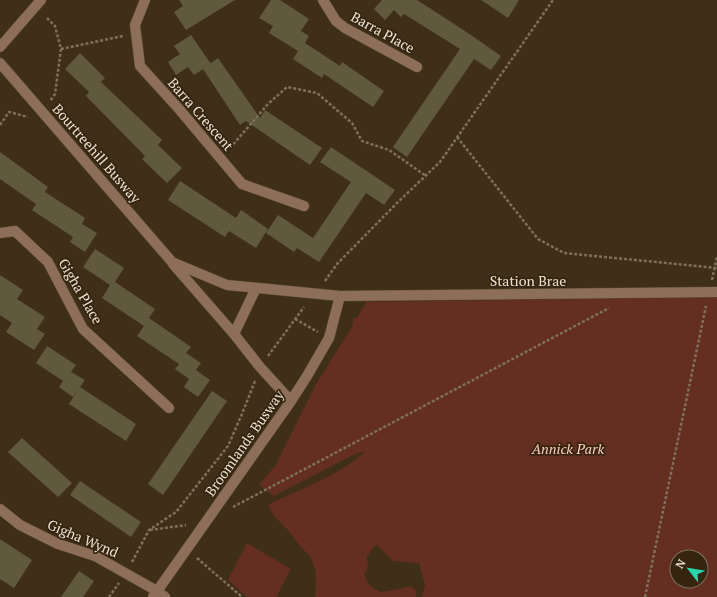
<svg xmlns="http://www.w3.org/2000/svg" width="717" height="597" font-family="'PT Serif',serif">
  <style>
    .green { fill: #642e21; fill-rule: evenodd }
    .building { fill: #61593e }
    .lines { fill: none; stroke-linecap: round; stroke-linejoin: round }
    .minor-casing { stroke: #5b4b36; stroke-width: 11 }
    .path { stroke: #7e705d; stroke-width: 2.5; stroke-dasharray: 3 2; stroke-linecap: butt }
    .minor { stroke: #8d6e59; stroke-width: 10 }
    .labels { text-anchor: middle; dominant-baseline: central; stroke-width: 3.5; stroke-linejoin: round; paint-order: stroke }
    .street-label { font-size: 14px; fill: #ebe0d3; stroke: #35250e }
    .park-label { font-size: 14px; font-style: italic; fill: #fccdc1; stroke: #35250e }
  </style>
  <rect width="100%" height="100%" fill="#3f2f18"/>
  <path class="green" d="M 717,297 L 717,597 L 422,597 L 425,585 L 419,563 L 393,561 L 377,545 L 372,549 L 367,557 L 368,568 L 364,574 L 369,585 L 380,592 L 399,589 L 405,587 L 412,587 L 416,591 L 416,597 L 315,597 L 316,583 L 315,569 L 310,556 L 298,544 L 288,530 L 274,516 L 268,505 C 300,489 338,476 365,452 L 357,453 L 274,496 L 259,485 L 275,466 L 316,384 L 353,325 L 353,318 L 357,318 L 367,302 ZM 677,557 L 701,557 L 701,581 L 677,581 Z
    M 247,543 L 291,569 L 276,597 L 247,597 L 228,580 Z"/>
  <path class="building" d="M 179,0 L 235,0 L 186,30 L 174,12 L 183,6 Z
    M 271,0 L 280,0 L 309,19 L 301,31 L 309,36 L 305,43 L 340,66 L 342,62 L 384,91 L 373,107 L 324,74 L 322,78 L 293,59 L 298,51 L 269,33 L 273,26 L 259,18 Z
    M 382,0 L 417,0 L 465,31 L 501,56 L 491,70 L 474,59 L 407,157 L 393,147 L 460,49 L 404,14 L 401,17 L 394,10 L 385,20 L 374,9 Z
    M 481,0 L 519,0 L 508,18 Z
    M 191,35 L 211,64 L 194,75 L 188,67 L 176,75 L 168,62 L 180,54 L 174,46 Z
    M 80,53 L 105,78 L 101,82 L 162,140 L 158,145 L 182,168 L 167,183 L 142,159 L 145,156 L 86,96 L 89,92 L 65,69 Z
    M 218,58 L 260,118 L 265,110 L 322,148 L 310,165 L 246,121 L 240,125 L 203,69 Z
    M 331,147 L 395,190 L 384,205 L 366,193 L 319,262 L 297,248 L 294,252 L 266,233 L 278,215 L 313,238 L 351,182 L 320,162 Z
    M 0,152 L 48,187 L 45,192 L 85,218 L 82,224 L 97,233 L 85,252 L 70,242 L 73,237 L 32,210 L 36,204 L 0,179 Z
    M 180,181 L 236,218 L 241,210 L 268,229 L 256,248 L 229,231 L 225,237 L 168,200 Z
    M 95,249 L 124,268 L 115,282 L 155,309 L 149,318 L 191,347 L 186,353 L 201,363 L 196,370 L 210,380 L 198,397 L 184,387 L 189,379 L 175,369 L 179,364 L 137,336 L 144,326 L 102,298 L 110,285 L 83,267 Z
    M 0,275 L 23,290 L 17,299 L 45,317 L 37,329 L 45,334 L 34,350 L 6,332 L 12,323 L 0,315 Z
    M 47,346 L 76,365 L 71,372 L 85,380 L 73,397 L 59,387 L 63,381 L 36,363 Z
    M 80,387 L 136,424 L 126,441 L 69,404 Z
    M 212,391 L 227,401 L 163,495 L 148,484 Z
    M 22,438 L 72,483 L 58,497 L 8,452 Z
    M 80,481 L 141,522 L 131,537 L 70,495 Z
    M 0,539 L 32,560 L 14,588 L 0,579 Z
    M 79,571 L 94,581 L 83,597 L 61,597 Z"/>
  <g class="lines">
    <defs>
      <path id="minor" d="M 145,0 L 135,25 L 140,66 L 179,109 L 242,184 L 304,206
        M 323,0 L 336,21 L 345,28 L 417,67
        M 0,47 L 41,0
        M 0,63 L 172,262 L 227,285 L 340,296 L 717,292
        M 0,233 L 15,231 L 48,262 L 83,329 L 169,408
        M 173,264 L 234,334 L 260,367 L 291,401
        M 234,334 L 256,288
        M 0,509 L 20,525 L 58,544 L 95,556 L 157,591 L 165,597
        M 153,597 L 291,401 L 307,376 L 329,338 L 340,296"/>
    </defs>
    <use href="#minor" class="minor-casing"/>
    <path class="path" d="M 47,18 L 55,26 L 61,49 L 55,94 L 50,101
      M 61,49 L 123,36
      M 0,125 L 9,112 L 28,117
      M 457,137 L 538,239 L 564,253 L 717,268
      M 230,148 L 268,104 L 287,87 L 317,93 L 352,123 L 362,141 L 389,150 L 426,176
      M 712,280 L 717,256
      M 325,281 L 337,264 L 397,203 L 440,162 L 553,0
      M 295,319 L 318,332
      M 268,356 L 304,307
      M 233,507 L 609,308
      M 150,530 L 186,525
      M 197,558 L 242,597
      M 132,562 L 149,530 L 176,512 L 228,446 L 242,414 L 255,381
      M 109,597 L 119,583
      M 645,597 L 706,306"/>
    <use href="#minor" class="minor"/>
  </g>
  <g class="labels">
    <g class="street-label">
      <text transform="translate(383 32) rotate(29)">Barra Place</text>
      <text transform="translate(201 114) rotate(49)">Barra Crescent</text>
      <text transform="translate(97 153) rotate(49)">Bourtreehill Busway</text>
      <text x="528" y="280">Station Brae</text>
      <text transform="translate(81 291) rotate(60)">Gigha Place</text>
      <text transform="translate(244 443) rotate(-55)">Broomlands Busway</text>
      <text transform="translate(83 538) rotate(23)">Gigha Wynd</text>
    </g>
    <g class="park-label">
      <text x="568" y="448">Annick Park</text>
    </g>
  </g>
  <g transform="translate(689 569) rotate(301)"><circle r="19" fill="#35250e" stroke="#7e705d"/>
  <path d="M0-3L7 15L0 10L-7 15Z" fill="#2bd5ac"/>
  <text y="-6" font-size="11" font-weight="bold" text-anchor="middle" fill="#ebe0d3">N</text>
  </g>
</svg>
